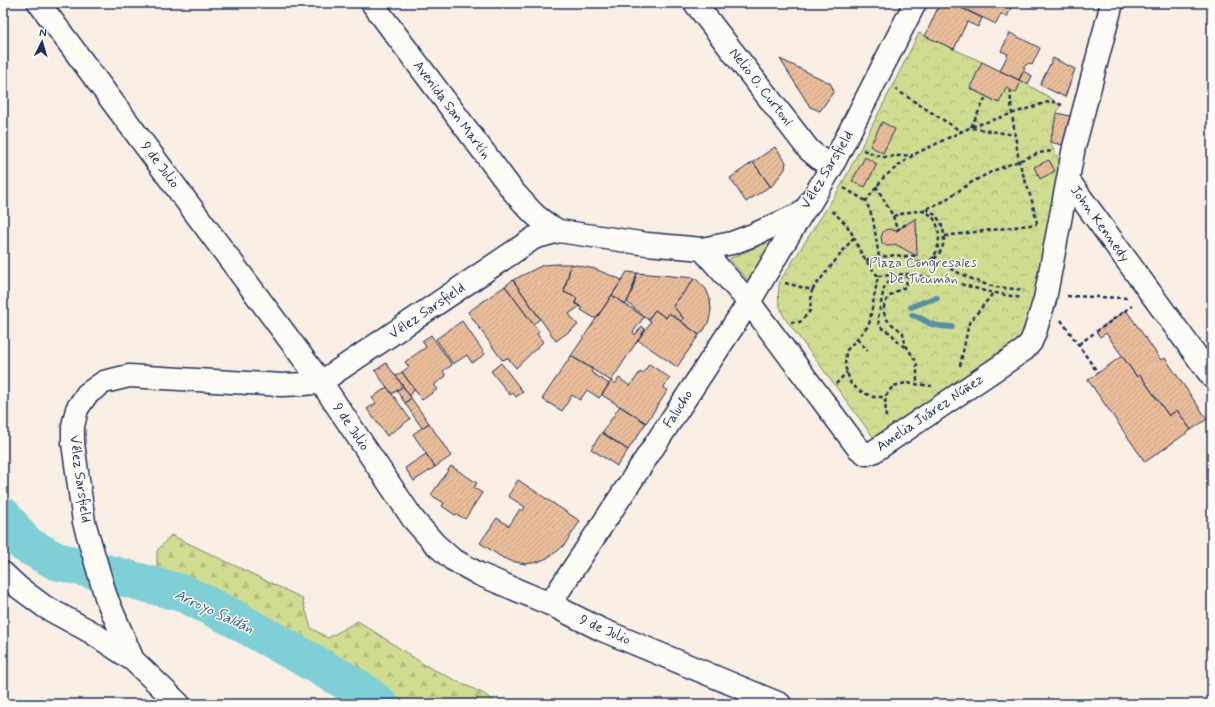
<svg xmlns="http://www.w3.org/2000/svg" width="1215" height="707" font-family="Mynerve,sans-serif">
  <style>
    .grass { fill: url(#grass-tufts); stroke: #768677 }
    .forest { fill: url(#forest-firs); stroke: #768677 }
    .park { fill: url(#park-crowns); stroke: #768677 }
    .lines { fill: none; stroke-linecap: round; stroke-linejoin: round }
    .stream { stroke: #5790a6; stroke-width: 6 }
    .river { stroke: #7fd0d6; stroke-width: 38 }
    .building { fill: url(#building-hatch); stroke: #1b2f5e }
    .street-casing { stroke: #1b2f5e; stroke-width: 25 }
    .secondary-casing { stroke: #1b2f5e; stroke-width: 25 }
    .path { stroke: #1b2f5e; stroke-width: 2.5; stroke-dasharray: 4 3; stroke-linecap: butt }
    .street { stroke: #fdfcf7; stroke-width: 22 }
    .secondary { stroke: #fdfcf7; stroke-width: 22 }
    .labels { text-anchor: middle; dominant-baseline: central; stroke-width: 3; stroke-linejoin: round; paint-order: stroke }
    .street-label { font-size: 14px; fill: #1b2f5e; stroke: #fdfcf7 }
    .park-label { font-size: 14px; fill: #485a6a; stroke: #fdfcf7 }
    .water-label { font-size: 15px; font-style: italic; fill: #395f82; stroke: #fdfcf7 }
  </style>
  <defs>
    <pattern id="grass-tufts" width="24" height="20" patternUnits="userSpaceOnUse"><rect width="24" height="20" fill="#d0dc90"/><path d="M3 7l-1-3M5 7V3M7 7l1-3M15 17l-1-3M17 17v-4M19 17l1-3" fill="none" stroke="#b2bd7f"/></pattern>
    <pattern id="forest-firs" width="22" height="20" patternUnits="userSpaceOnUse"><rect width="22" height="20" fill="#d0dc90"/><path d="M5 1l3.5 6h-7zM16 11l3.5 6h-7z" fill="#b2bd7f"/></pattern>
    <pattern id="park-crowns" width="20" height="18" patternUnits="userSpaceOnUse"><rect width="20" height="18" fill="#d0dc90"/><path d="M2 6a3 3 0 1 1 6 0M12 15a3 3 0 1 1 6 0" fill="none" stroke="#b2bd7f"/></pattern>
    <pattern id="building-hatch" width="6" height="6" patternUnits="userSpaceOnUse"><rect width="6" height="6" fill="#eabd9a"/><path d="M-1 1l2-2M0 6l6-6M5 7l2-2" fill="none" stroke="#c8a387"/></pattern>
  </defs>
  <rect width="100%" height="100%" fill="#f9efe4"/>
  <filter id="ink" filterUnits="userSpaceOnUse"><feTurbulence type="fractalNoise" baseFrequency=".025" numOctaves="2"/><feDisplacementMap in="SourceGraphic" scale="8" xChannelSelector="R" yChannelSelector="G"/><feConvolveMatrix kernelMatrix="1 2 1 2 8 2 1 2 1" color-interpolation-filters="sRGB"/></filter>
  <g filter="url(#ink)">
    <path class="grass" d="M 771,241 L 773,242 L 774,247 L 748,280 L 729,259 Z"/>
    <path class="forest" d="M 171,535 L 302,598 L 311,628 L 328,638 L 358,621 L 428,667 L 484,694 L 498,704 L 409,704 L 157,581 L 157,551 Z"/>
    <path class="park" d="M 919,33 L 982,62 L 970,89 L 999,103 L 1006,88 L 1016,92 L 1021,81 L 1054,100 L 1054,102 L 1061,105 L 1058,110 L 1050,142 L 1060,163 L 1030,334 L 877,442 L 784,317 C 778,303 777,296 780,281 L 841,186 L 892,87 Z"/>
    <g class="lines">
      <path class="stream" d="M 911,307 L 929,300 L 937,298
        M 912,315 C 919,316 923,320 929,323 C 936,327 945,326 952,327"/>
      <path class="river" d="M 3,516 L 25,544 L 56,561 L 102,572 L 185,594 L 233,618 L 358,688 L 379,704"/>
    </g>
    <path class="building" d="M 940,3 L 951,3 L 982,18 L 978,27 L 967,22 L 954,49 L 925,36 Z
      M 957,3 L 1013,3 L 1007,17 L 1001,14 L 996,24 L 956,5 Z
      M 1010,33 L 1040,48 L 1032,65 L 1029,63 L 1023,67 L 1025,68 L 1019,80 L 1000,71 L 1008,54 L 1001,51 Z
      M 1053,58 L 1075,69 L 1065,97 L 1040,85 Z
      M 780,59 L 830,83 L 834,91 L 820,111 L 810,107 Z
      M 982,62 L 1021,81 L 1016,93 L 1006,88 L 999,103 L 970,88 Z
      M 1023,71 L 1032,76 L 1028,84 L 1019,80 Z
      M 1057,113 L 1070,116 L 1063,145 L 1050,142 Z
      M 882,122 L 895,129 L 883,153 L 870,146 Z
      M 775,147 L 786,162 L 785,169 L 771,187 L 753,162 Z
      M 865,157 L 877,164 L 865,187 L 852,181 Z
      M 1049,160 L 1055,171 L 1040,179 L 1034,167 Z
      M 753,162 L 770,186 L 746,202 L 730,178 Z
      M 916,218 L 917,256 L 895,244 L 890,246 L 887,246 L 882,243 L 881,237 L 883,232 L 885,230 L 890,229 L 896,231 Z
      M 558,264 L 571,264 L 564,292 L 577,298 L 575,303 L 580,306 L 569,314 L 578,325 L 556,341 L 513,280 L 543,265 Z
      M 571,264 L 595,269 L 622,280 L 596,319 L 581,310 L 582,308 L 575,303 L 577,298 L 564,292 Z
      M 627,272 L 637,273 L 631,294 L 625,305 L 612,295 Z
      M 637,273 L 695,278 L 673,306 L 684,319 L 681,321 L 669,313 L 666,318 L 655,310 L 648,320 L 627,302 L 631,294 Z
      M 695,278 L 706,289 L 710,299 L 711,310 L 709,321 L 704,330 L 699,335 L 681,321 L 684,319 L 673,306 Z
      M 513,280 L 540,319 L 533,324 L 505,286 Z
      M 505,286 L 539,332 L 537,334 L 543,342 L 516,368 L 508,358 L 502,360 L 468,312 Z
      M 612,295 L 644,317 L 633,332 L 635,335 L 642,326 L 645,329 L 611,381 L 571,356 Z
      M 655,310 L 666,318 L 669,313 L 699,335 L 677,367 L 638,340 L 651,322 L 648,320 Z
      M 1126,310 L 1161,360 L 1165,358 L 1207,419 L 1191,430 L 1177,410 L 1169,416 L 1140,375 L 1137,377 L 1106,333 L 1100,337 L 1096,331 Z
      M 462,321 L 485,354 L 472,363 L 467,355 L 453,364 L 436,339 Z
      M 431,335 L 452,365 L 443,371 L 446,376 L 434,385 L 438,389 L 422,400 L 402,372 L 409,367 L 405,362 L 426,347 L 422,341 Z
      M 571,356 L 593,369 L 591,372 L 609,384 L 599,398 L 587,390 L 580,400 L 572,395 L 562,411 L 542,399 Z
      M 1122,356 L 1137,377 L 1140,375 L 1169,416 L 1177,410 L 1191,430 L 1145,462 L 1088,380 Z
      M 386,363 L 403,386 L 392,394 L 375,371 Z
      M 501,363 L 523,392 L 516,397 L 513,393 L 510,395 L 491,371 Z
      M 649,364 L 670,378 L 663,388 L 668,390 L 646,423 L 602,395 L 611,381 L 615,384 L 619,378 L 630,386 L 640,372 L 643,374 Z
      M 402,372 L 415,390 L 409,395 L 396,376 Z
      M 403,386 L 411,398 L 405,403 L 397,391 Z
      M 387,387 L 410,419 L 387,436 L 367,409 L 376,403 L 372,398 Z
      M 411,398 L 429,423 L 422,428 L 405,403 Z
      M 620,406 L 646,423 L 628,450 L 602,433 Z
      M 429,423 L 451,456 L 435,467 L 413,434 Z
      M 602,432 L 628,450 L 617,466 L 591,449 Z
      M 426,454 L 435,467 L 414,481 L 405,468 Z
      M 451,466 L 477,483 L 474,488 L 482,493 L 465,519 L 456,514 L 455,515 L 442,506 L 444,503 L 431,495 Z
      M 518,480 L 580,521 L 565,544 L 559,550 L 547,558 L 538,562 L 525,564 L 511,561 L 503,558 L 480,543 L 497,518 L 509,526 L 520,509 L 523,511 L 525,507 L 508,496 Z"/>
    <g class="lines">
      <defs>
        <path id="street" d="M 39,3 L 321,382 L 413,519 L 435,544 L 452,559 L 479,574 L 550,604 L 600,629 L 780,704
          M 695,3 L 809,150 L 831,168
          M 1068,180 L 1212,377
          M 702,249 L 749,302 L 858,448 L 866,454 L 873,452 L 1024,350 L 1031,342 L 1035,332 L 1045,299 L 1074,147 L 1112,3
          M 550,604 L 749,302 L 802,213"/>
        <path id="secondary" d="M 372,3 L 513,191 C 529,209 538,221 559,231
          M 3,573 L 18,587 L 45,607 L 91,632 L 133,660 L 179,704
          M 133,660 L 106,597 L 84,522 L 73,443 L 73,426 L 77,409 L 87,394 L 104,382 L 129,376 L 282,385 L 304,384 L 321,382 L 534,238 L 559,231 L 647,244 L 702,249 L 732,243 L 753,235 L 802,213 L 810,203 L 831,168 L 915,3"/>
      </defs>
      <use href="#street" class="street-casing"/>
      <use href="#secondary" class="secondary-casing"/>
      <path class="path" d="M 895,89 L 962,132
        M 1010,90 L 1012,114 L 1019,162 L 1032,201 L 1037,223
        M 971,127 L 986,97
        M 972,128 L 1015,135
        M 863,150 L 882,157 L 913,155
        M 876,186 L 893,216 C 901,214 911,211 920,211 C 945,212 943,257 927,262 C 918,265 909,257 901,256 C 894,254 886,257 879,257
        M 844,188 L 866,201
        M 926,209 C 929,211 934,213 936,216 C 947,228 947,249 934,259
        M 921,211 L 942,202 L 972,182 L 993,171 L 1039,153 L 1052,151
        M 893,216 L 897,230 L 908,223
        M 945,236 L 1037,224
        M 854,237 C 859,252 868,264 878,276 L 869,325 L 846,351 L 845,366 L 851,384 L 860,391 L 873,397 L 885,397
        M 904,256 L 917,256
        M 933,257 C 943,267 982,285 996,287 C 1005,288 1015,289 1024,290
        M 866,260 L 879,257 L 873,219 L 866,201 L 884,177 L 902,163 L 915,154 L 971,127 L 1051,101 L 1062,105
        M 907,274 L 906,287 C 893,291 878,303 886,318 C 890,324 898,328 903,333 L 905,344 L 917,363 L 917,384
        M 893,275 L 884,288 L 878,318 L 879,325 L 884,330 L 891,333 L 898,342 L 906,348
        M 878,276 L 907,274 L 950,281 L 985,291 L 1022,298
        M 785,283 L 812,290 L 854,237 L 846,224 L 831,210
        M 1067,296 L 1127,298
        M 1061,320 L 1098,373
        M 791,322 L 800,322 L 810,311 L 812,290
        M 857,339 L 868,351
        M 1079,344 L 1132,306
        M 960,366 L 969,323 L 994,292
        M 836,384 L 847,372
        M 886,417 L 885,397 L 893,386 L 906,383 L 932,386"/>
      <use href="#street" class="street"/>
      <use href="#secondary" class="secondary"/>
    </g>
  </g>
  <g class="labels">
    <g class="street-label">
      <text transform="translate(761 87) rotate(52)">Nelio O. Curtoni</text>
      <text transform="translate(452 110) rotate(53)">Avenida San Martín</text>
      <text transform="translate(160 165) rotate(53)">9 de Julio</text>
      <text transform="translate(827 170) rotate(-59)">Vélez Sarsfield</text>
      <text transform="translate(1100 224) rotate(54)">John Kennedy</text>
      <text transform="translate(427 311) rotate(-34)">Vélez Sarsfield</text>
      <text transform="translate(678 409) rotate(-57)">Falucho</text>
      <text transform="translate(930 413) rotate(-34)">Amelia Juárez Núñez</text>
      <text transform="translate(351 427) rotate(56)">9 de Julio</text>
      <text transform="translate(80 479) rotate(82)">Vélez Sarsfield</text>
      <text transform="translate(605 630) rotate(24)">9 de Julio</text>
    </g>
    <g class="park-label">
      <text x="923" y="263">Plaza Congresales<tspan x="923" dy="16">De Tucumán</tspan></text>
    </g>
    <g class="water-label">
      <text transform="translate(214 612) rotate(25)">Arroyo Saldán</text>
    </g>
  </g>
  <rect width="1215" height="707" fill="none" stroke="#fdfcf7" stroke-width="16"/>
  <rect x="8" y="8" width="1199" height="691" fill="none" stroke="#1b2f5e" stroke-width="1.5" filter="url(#ink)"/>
  <g transform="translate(42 42) rotate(5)" stroke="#fdfcf7" stroke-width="3" paint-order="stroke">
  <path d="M0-3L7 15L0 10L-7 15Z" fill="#1b2f5e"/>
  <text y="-6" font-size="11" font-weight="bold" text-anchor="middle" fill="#1b2f5e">N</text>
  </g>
</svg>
